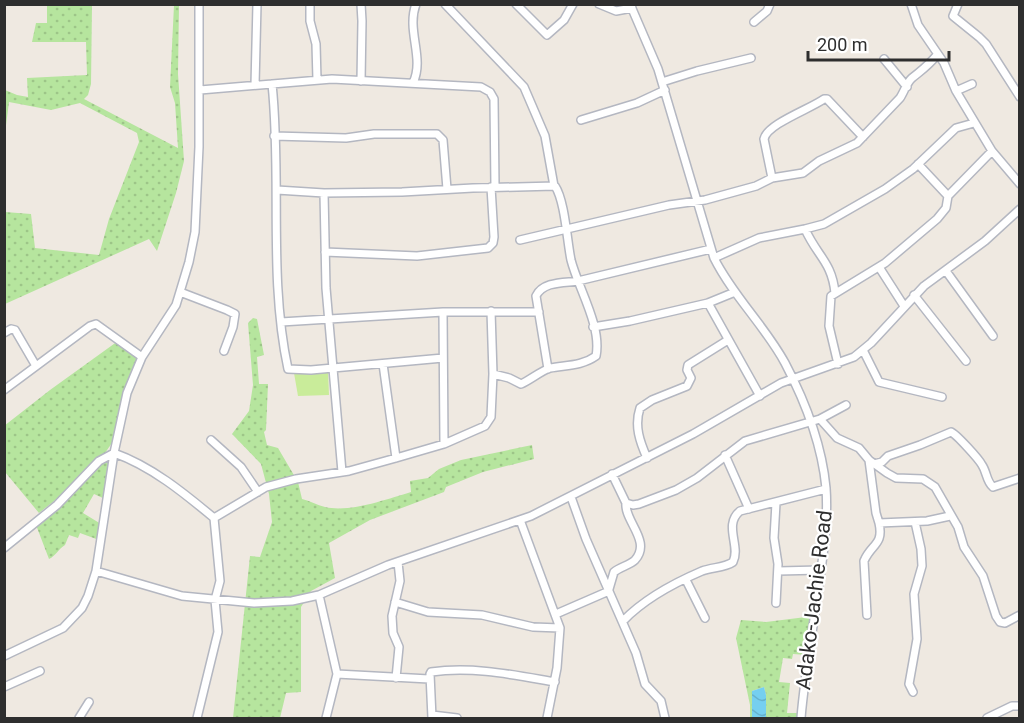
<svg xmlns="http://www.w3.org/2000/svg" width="1024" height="723" font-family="Roboto,sans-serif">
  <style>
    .grass { fill: url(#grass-dots) }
    .pitch { fill: #c9ec9a }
    .water { fill: url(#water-waves) }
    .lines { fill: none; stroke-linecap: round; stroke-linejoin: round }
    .minor-casing { stroke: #b4b7c1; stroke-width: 10 }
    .minor { stroke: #fff; stroke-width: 7 }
    .labels { text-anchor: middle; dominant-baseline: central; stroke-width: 4.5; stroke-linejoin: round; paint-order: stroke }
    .street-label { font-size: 21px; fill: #2e2e2e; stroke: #fff }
  </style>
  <defs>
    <pattern id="grass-dots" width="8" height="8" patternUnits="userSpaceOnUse" patternTransform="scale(1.5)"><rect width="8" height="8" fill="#b6e59e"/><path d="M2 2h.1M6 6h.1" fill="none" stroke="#9dc588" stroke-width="1.8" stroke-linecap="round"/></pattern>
    <pattern id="water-waves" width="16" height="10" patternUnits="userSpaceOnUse" patternTransform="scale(1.5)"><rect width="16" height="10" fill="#75cff0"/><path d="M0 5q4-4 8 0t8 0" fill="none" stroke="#66b2ce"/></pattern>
  </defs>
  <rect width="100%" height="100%" fill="#efe9e1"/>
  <path class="grass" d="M 47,5 L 92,5 L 91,84 L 88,95 L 84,99 L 178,148 L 175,103 L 170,87 L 174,5 L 179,5 L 178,74 L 184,161 L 176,193 L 157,251 L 149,239 L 5,304 L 5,212 L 31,214 L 35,248 L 99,255 L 109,219 L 139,142 L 137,133 L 80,103 L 51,110 L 9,102 L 5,133 L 5,90 L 17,95 L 28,97 L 27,78 L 87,75 L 86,42 L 32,42 L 36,23 L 47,23 Z
    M 253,318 L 257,319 L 264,355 L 257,357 L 259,384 L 268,384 L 266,430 L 264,432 L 267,445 L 278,448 L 298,482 L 302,499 C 310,501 317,505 325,507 C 350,513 387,499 411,492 L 410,481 L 428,478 L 439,469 L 461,460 L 532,445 L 534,459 L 483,472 L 446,487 L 444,492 L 370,520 L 329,543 L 335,578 L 311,591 L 301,607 L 301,692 L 286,693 L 280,718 L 233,718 L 250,556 L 260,557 L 272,522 L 269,494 L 261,464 L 232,434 L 249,411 L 253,385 L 248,323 Z
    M 118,341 L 139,358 L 127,385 L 113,441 C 96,470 65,492 39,513 L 5,472 L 4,426 L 50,390 Z
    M 107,459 L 109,460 L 105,499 L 94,494 L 83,513 L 101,524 L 99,540 L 80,533 L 78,538 L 69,535 L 65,545 C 58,549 56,556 49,559 L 36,525 L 103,461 Z
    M 814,616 L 807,655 L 793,654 L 792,659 L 783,658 L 779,682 L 790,683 L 787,713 L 799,713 L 799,718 L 766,718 L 766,695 L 764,687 L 752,691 L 752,718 L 750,718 L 750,705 L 736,638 L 741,620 L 766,622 Z"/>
  <path class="pitch" d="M 328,370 L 329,395 L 298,396 L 294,373 Z"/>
  <path class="water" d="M 764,687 L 766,695 L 766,718 L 752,718 L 752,691 Z"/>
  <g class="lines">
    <defs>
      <path id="minor" d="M 310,4 L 310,21 L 316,44 L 317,80
        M 361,4 L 362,21 L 361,81
        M 445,4 L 524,87 L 545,136 L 554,186
        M 516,4 L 547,35 L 564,20 L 573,4
        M 599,4 L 616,11 L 632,8
        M 630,4 L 658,69 L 714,258 C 733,296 765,326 785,363 C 805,401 822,446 826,488 C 828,515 825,543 821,570 C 815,619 805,669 801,718
        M 911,4 L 918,25 L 944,63 L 956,91 L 972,84
        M 958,4 L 953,16 L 979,37 L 986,44 L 1020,97
        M 754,22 L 767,11 L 770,4
        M 884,59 L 907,87
        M 662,82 L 697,71 L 751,58
        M 413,83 C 425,58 406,31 416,4
        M 272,84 C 282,178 268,276 288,369 L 311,370 L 443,358
        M 255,85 L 257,4
        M 200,90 L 332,79 L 481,87 L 490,92 L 494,99 L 495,187
        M 956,91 L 992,151 L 1020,184
        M 581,120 L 637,103 L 665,90
        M 274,136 L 346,138 L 374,134 L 437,134 L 443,140 L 447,189
        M 918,164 L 948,196
        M 772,178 L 764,139 C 767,124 810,109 824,99 L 827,99 L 863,137
        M 277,190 L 324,193 L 402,192 L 473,188 L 555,186 C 565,201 567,241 571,260 C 578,288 602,326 596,356 C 582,366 566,365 550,368 C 541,371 530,380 521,384 L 509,378 L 493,374
        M 324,193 L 326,288 L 342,472
        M 805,229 C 817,256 832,262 835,293
        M 520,240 L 669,205 L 705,200 L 756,186 L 772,178 L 803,173 L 819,161 L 857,143 L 900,98 C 904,92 907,82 912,78 C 923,69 928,66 937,55
        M 325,252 L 417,256 L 488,248 L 493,243 L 494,237 L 491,187
        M 714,258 L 759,238 L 805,229 L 824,224 L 885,189 L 913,169 L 956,128 L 974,123
        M 879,267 L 904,306
        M 946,271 L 993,336
        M 180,292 L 227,310 L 235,314 L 233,327 L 224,351
        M 914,295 L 966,361
        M 708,303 L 760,396
        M 443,312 L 444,444
        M 281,322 L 443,312 L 539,312
        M 593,327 L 630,321 L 708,303 L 735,292
        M 4,333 L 11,329 L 15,330 L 36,366
        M 863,350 L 879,382 L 942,397
        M 383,364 L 396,458
        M 838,364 L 829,326 L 831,296 L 885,263 L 937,219 L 946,208 L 948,196 L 992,151
        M 548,369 L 536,296 C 543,281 565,283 578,281 L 711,249
        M 4,390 L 90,326 L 96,324 L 142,357
        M 820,419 L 846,405
        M 211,440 L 241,467 L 258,492
        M 725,455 L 749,509
        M 647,458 C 640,442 634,426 640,408 L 652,400 L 687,386 L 691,378 L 687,370 L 688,365 L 728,340
        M 869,460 L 876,513 L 879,523 L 927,521 L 950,516
        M 874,464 L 882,462 L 888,456 L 920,445 L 951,432 C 956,434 979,459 982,465 C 987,472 986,481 993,487 L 1020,478
        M 612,474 L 626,503 L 633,505 L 639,504 L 676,490 L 697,478 L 745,441 L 820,419 L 837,438 L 859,448 L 869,460 L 887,473 L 896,478 L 923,479 L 935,487 L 958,527 L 964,547 L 983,576 L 996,616 L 1000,622 L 1005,623 L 1020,615
        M 571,497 L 586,539 L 636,653 L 645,684 L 661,701 L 665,718
        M 776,503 L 774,538 L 778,564 L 776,603
        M 214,518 L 266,487 L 296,479 L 349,471 L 396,458 L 444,444 L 485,426 L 491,417 L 493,374 L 491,311
        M 520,520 L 560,628 L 557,668 L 547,718
        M 4,548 L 57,505 L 99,461 L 114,453 C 151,466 184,493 214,518 L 220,581 L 215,600 L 218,632 L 197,718
        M 96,571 L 182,596 L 254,603 L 292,601 L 319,595 L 388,565 L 531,516 L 693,434 L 781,383 L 854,357 L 871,343 L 924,286 L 985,241 L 1020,209
        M 778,571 L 821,570
        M 686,580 L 705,618
        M 609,589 L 614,572 C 620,567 630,565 635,560 C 652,541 624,521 626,503
        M 319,595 L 337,674 L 326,718
        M 395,602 L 428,612 L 482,615 L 533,627 L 560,628
        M 556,614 L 609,591
        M 867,615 L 864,561 C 871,544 884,545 879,523
        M 623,621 C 644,599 674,583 702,571 C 713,567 724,568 733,562 C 741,546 723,525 740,511 L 826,489
        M 4,656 L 63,628 L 82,608 L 88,596 L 96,571 L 114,453 L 127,393 L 142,357 L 176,305 L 189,262 L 195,232 L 199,147 L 199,4
        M 337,674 L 429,679
        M 396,678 L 399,647 L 393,633 L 392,616 L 400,581 L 398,562
        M 4,687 L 40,671
        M 913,692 L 909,684 L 917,639 L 914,594 L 922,566 L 921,549 L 915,522
        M 432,715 L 457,718
        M 79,718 L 89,702
        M 432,718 L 430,674 L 431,672 C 473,666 514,675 555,682
        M 987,718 L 1012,706 L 1020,706"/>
    </defs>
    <use href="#minor" class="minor-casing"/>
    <use href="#minor" class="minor"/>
  </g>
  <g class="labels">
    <g class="street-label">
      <text transform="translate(814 600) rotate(-83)">Adako-Jachie Road</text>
    </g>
  </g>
  <rect width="1024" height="723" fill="none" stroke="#2e2e2e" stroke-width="12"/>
  <path d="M808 51v9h141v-9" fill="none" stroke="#2e2e2e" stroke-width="3"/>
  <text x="817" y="51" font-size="18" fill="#2e2e2e" stroke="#ffffff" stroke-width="4.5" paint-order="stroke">200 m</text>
</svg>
